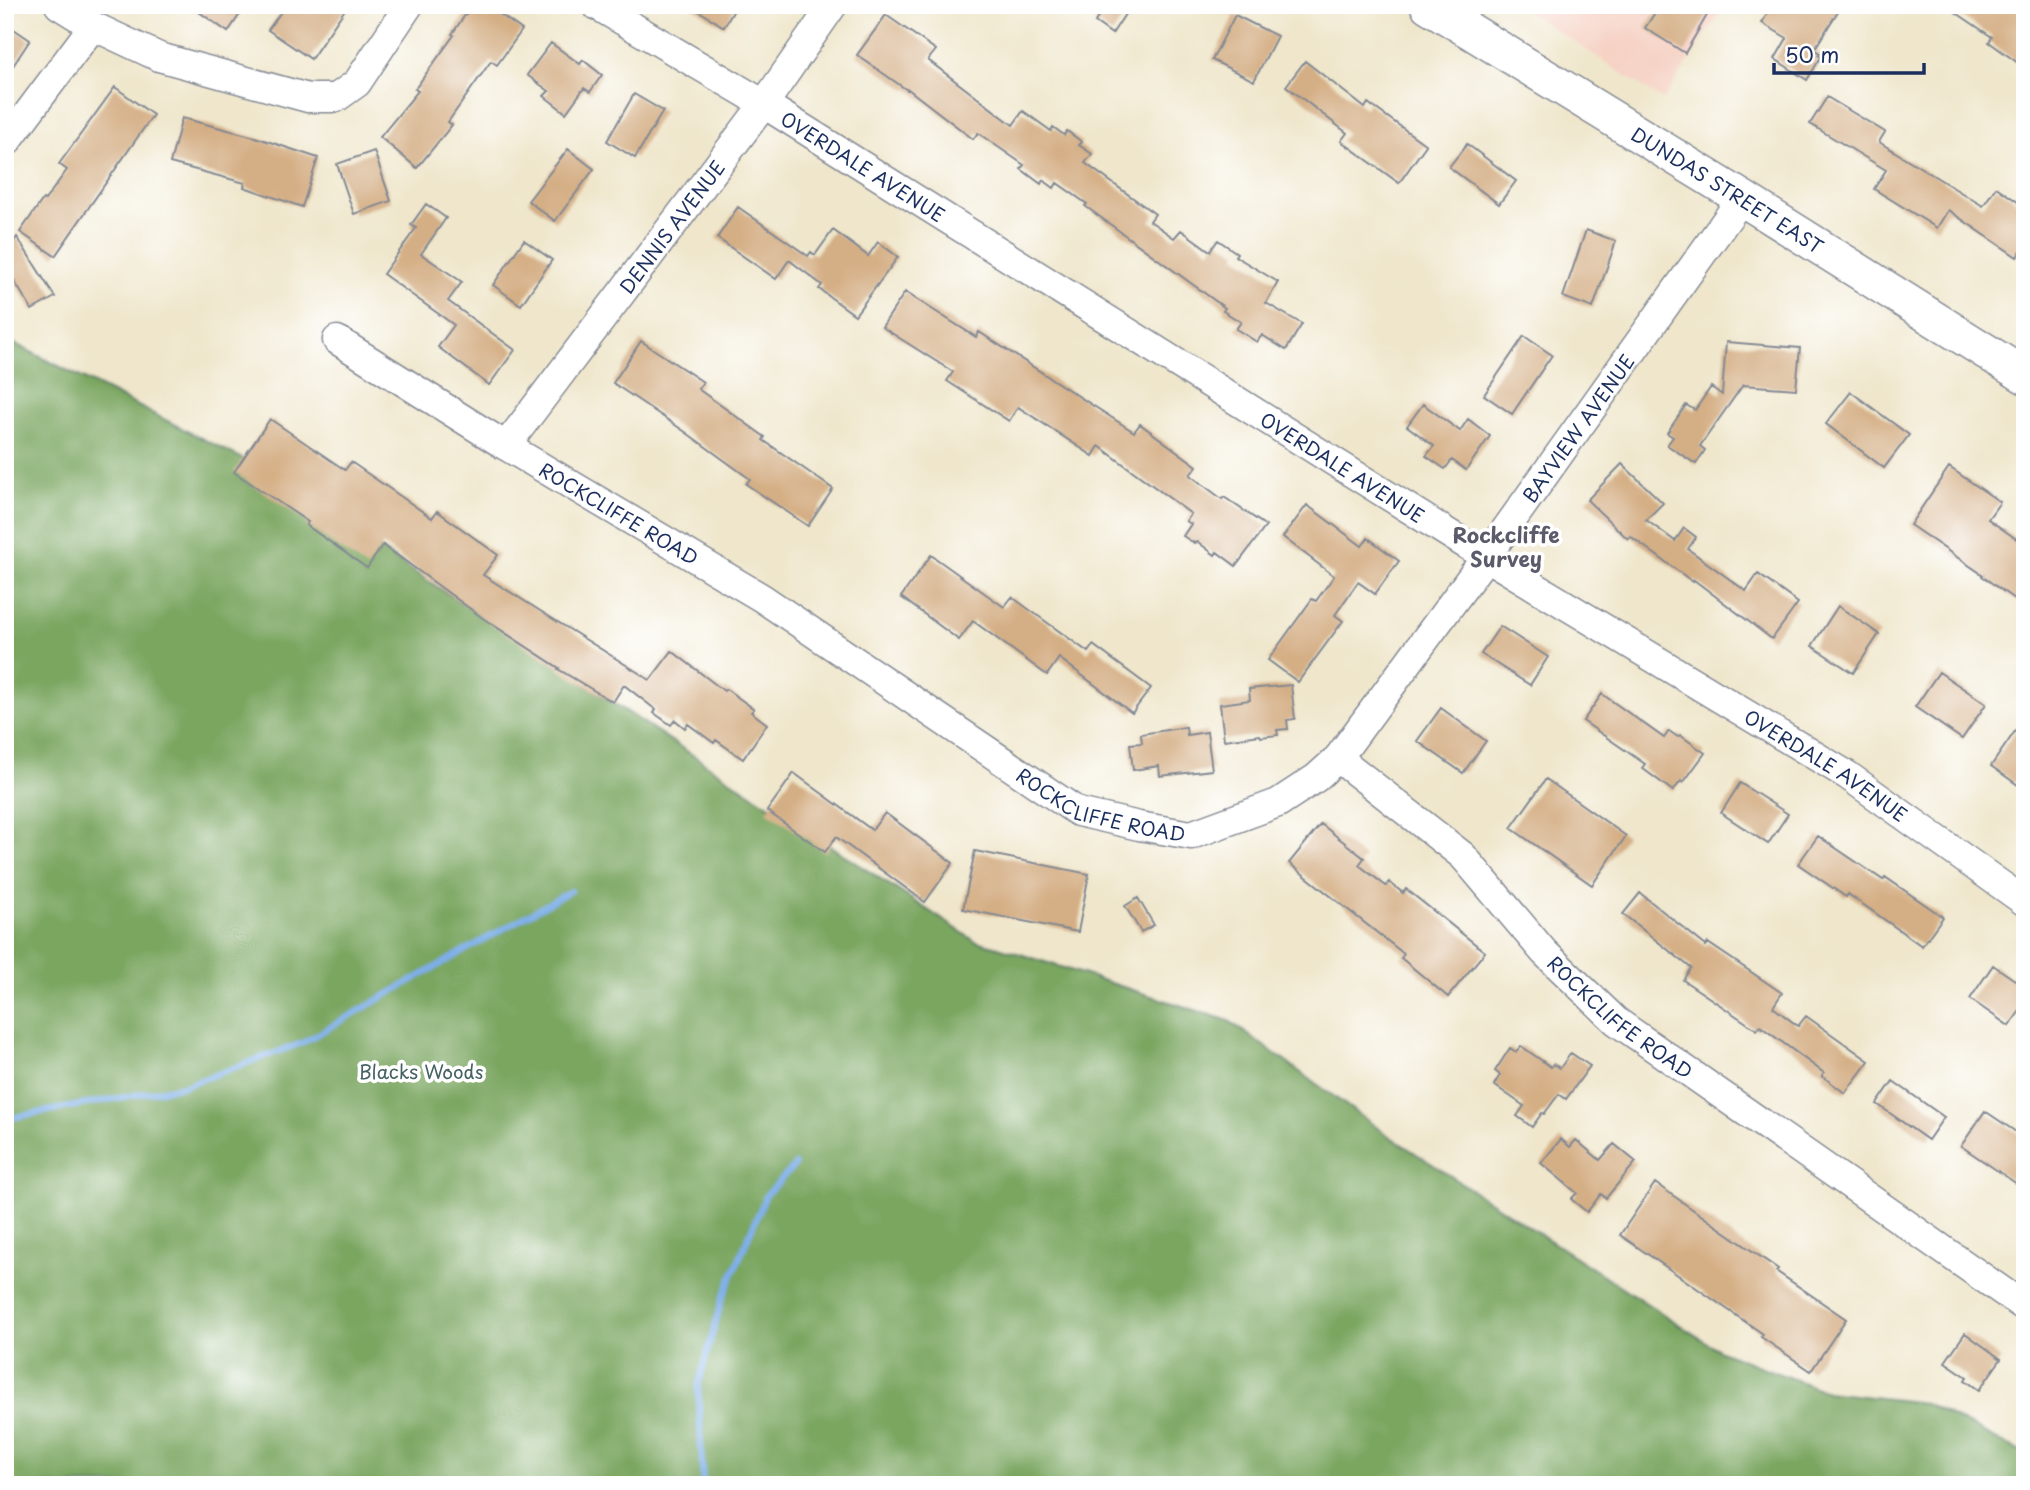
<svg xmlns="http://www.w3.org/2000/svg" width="2030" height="1490" font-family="'Playpen Sans',sans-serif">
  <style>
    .built { fill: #f6d2c5 }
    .forest { fill: #7aa660; stroke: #4a6a5f; stroke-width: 2 }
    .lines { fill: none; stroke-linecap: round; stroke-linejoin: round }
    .stream { stroke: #7daee9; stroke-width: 6 }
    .building { fill: #d4ae84 }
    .minor-casing { stroke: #858a94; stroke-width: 31 }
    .major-casing { stroke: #858a94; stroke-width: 38 }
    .minor { stroke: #fff; stroke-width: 28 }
    .major { stroke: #fff; stroke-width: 35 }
    .labels { text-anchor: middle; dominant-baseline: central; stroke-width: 7; stroke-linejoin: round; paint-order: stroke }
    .street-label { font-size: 19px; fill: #1b2f5e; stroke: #fff }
    .park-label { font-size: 19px; fill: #476263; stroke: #fff }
    .neighbourhood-label { font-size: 21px; font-weight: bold; fill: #5c5b6b; stroke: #fff }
  </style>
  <rect width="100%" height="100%" fill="#fff"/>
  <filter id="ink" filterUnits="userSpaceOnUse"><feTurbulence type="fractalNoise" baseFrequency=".0143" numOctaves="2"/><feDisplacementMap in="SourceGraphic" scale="14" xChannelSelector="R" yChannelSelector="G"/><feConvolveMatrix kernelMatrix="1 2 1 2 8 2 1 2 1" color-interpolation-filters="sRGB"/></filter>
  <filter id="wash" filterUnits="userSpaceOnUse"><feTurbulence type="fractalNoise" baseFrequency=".00686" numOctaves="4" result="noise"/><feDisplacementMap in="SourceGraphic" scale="28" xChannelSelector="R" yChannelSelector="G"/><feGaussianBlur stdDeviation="1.57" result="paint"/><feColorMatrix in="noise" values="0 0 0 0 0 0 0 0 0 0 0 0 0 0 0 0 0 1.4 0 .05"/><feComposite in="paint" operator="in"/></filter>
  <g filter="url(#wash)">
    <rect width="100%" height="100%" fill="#efe6cb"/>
    <path class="built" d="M 1518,5 L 1725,5 L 1663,100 Z"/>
    <path class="forest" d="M 5,339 L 243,459 L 975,941 L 995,946 L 1229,1021 L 1386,1134 L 1720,1351 L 1827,1392 L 1925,1403 L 2025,1454 L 2025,1485 L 5,1485 Z"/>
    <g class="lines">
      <path class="stream" d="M 5,1119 L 184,1086 L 302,1043 L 570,891
        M 703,1485 L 698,1386 L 722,1300 L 766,1195 L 795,1165"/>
    </g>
    <g id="blocks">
      <path class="building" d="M 189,5 L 246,5 L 228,32 Z
        M 286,5 L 348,5 L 311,59 L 268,30 Z
        M 472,5 L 487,5 L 522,30 L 497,65 L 491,61 L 448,122 L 452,125 L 417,168 L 380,137 L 418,91 L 415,89 L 454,35 L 452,34 Z
        M 690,5 L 737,5 L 724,27 Z
        M 1106,5 L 1131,5 L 1112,34 L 1095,22 Z
        M 1660,5 L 1713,5 L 1685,53 L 1645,28 Z
        M 1772,5 L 1828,5 L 1838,11 L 1814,50 L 1820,53 L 1818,55 L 1821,57 L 1807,80 L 1775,59 L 1787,38 L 1762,23 Z
        M 1945,5 L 2014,5 L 2025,13 L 2025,68 L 1989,42 L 1992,37 Z
        M 886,15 L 936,50 L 928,60 L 1013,125 L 1023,111 L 1051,131 L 1053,127 L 1064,135 L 1067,131 L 1082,142 L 1079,145 L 1092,154 L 1085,163 L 1155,214 L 1150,221 L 1174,238 L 1181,230 L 1210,251 L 1218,240 L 1237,253 L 1235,256 L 1278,282 L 1266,303 L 1302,324 L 1286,350 L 1262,335 L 1257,342 L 1236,329 L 1241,322 L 1223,311 L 1225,308 L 1085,206 L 1087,204 L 1057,183 L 1054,188 L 1043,180 L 1041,184 L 1021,169 L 1024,165 L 978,133 L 973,139 L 908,89 L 907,90 L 857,55 Z
        M 1235,15 L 1277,36 L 1254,81 L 1212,60 Z
        M 5,23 L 30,40 L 5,78 Z
        M 551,43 L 580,64 L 583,60 L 602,75 L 590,92 L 584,88 L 566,113 L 544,96 L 549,91 L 527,75 Z
        M 1305,61 L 1365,108 L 1368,103 L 1426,145 L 1399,183 L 1341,141 L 1347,133 L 1286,86 Z
        M 115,87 L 153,115 L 55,256 L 20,232 L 43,199 L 45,200 L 67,170 L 59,164 Z
        M 634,94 L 663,111 L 635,158 L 607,141 Z
        M 1827,97 L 1885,132 L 1879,142 L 1983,206 L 1996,187 L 2025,207 L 2025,245 L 2017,257 L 1948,210 L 1937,228 L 1874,189 L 1886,170 L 1810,124 Z
        M 182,118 L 255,137 L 318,158 L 302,207 L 244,187 L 245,183 L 170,163 Z
        M 1467,144 L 1516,181 L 1499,204 L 1449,167 Z
        M 568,149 L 594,169 L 555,221 L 528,201 Z
        M 374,151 L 391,201 L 354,214 L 337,164 Z
        M 426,204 L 446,218 L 421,254 L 462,282 L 448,301 L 515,350 L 489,385 L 438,347 L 454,325 L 383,274 L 416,228 L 411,225 Z
        M 738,207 L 808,256 L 811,252 L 815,255 L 833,230 L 868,256 L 878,242 L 898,257 L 855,315 L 819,289 L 822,285 L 789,260 L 776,279 L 717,238 Z
        M 1586,230 L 1616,241 L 1593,308 L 1563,297 Z
        M 17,237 L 55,297 L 32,310 L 5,266 L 5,253 Z
        M 524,240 L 552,260 L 521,305 L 493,285 Z
        M 905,292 L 976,337 L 979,332 L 1134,432 L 1140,424 L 1197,466 L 1190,475 L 1222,499 L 1224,497 L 1266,526 L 1236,566 L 1217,552 L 1215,555 L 1198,542 L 1194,543 L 1183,536 L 1191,524 L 1186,521 L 1191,514 L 1099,446 L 1093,456 L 1018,407 L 1009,421 L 947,381 L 953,372 L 882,327 Z
        M 1524,336 L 1552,355 L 1512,414 L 1484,395 Z
        M 641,341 L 703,382 L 698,389 L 765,437 L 763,440 L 833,489 L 808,526 L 746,484 L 750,479 L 684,431 L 613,383 Z
        M 1726,342 L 1800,348 L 1796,389 L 1743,385 L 1700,446 L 1705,450 L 1696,464 L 1667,445 L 1673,437 L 1667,433 L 1686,405 L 1695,410 L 1711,387 L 1722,395 Z
        M 1851,392 L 1909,435 L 1884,468 L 1826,424 Z
        M 1423,404 L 1460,431 L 1468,419 L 1490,436 L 1466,470 L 1452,460 L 1445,469 L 1426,456 L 1434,446 L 1407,426 Z
        M 270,419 L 345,470 L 351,462 L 432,518 L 437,511 L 498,555 L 483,575 L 650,680 L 672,651 L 724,691 L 726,689 L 754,709 L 751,712 L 767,724 L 743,759 L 716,740 L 714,743 L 688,724 L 685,728 L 675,720 L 671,725 L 654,713 L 656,710 L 624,685 L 613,702 L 558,669 L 559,668 L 484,619 L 383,545 L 367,568 L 306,525 L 308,522 L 234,472 Z
        M 1622,464 L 1663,503 L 1646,520 L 1675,541 L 1684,528 L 1696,537 L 1688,549 L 1746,591 L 1758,574 L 1798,603 L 1772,639 L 1694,580 L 1693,582 L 1630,536 L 1628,539 L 1587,500 Z
        M 1949,467 L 2000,502 L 1988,519 L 2025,545 L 2025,607 L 1982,576 L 1983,575 L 1910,525 Z
        M 1307,505 L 1362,546 L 1368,538 L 1399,561 L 1375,594 L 1358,582 L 1335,615 L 1343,621 L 1298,682 L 1268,660 L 1312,599 L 1316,601 L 1334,576 L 1283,537 Z
        M 931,555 L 1004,607 L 1012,597 L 1088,652 L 1093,645 L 1151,688 L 1132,713 L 1059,658 L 1047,675 L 973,621 L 959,640 L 901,597 Z
        M 1838,606 L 1879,634 L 1853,673 L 1812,646 Z
        M 1500,626 L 1548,657 L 1530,685 L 1481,654 Z
        M 1939,672 L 1986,704 L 1962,739 L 1915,707 Z
        M 1291,685 L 1295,719 L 1287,720 L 1288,729 L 1277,730 L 1278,735 L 1261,737 L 1260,735 L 1224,740 L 1220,704 L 1250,700 L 1249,689 Z
        M 1602,694 L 1664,738 L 1669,731 L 1678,737 L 1680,735 L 1705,753 L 1683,783 L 1681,781 L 1673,791 L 1642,768 L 1645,764 L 1583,721 Z
        M 1441,708 L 1486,741 L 1463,773 L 1417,741 Z
        M 2025,717 L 2025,790 L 1991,766 Z
        M 1186,727 L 1187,735 L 1207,732 L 1212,770 L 1160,776 L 1159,766 L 1133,770 L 1130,744 L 1142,743 L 1141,734 Z
        M 794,773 L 872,830 L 885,813 L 953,863 L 925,902 L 836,837 L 825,852 L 767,811 Z
        M 1546,779 L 1626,836 L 1592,885 L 1511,828 Z
        M 1740,783 L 1788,814 L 1768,844 L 1721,813 Z
        M 1321,824 L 1364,858 L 1359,865 L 1386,886 L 1389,882 L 1403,893 L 1406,889 L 1485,952 L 1448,997 L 1401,958 L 1404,954 L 1289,863 Z
        M 1818,836 L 1883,880 L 1885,877 L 1943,917 L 1922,946 L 1848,894 L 1846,897 L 1798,864 Z
        M 975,851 L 1089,874 L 1078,932 L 963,909 Z
        M 1640,893 L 1706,946 L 1708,943 L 1782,993 L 1773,1007 L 1798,1026 L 1806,1016 L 1869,1061 L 1845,1093 L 1822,1076 L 1824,1073 L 1760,1026 L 1757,1030 L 1683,980 L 1691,968 L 1623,914 Z
        M 1138,898 L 1154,925 L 1141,932 L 1125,906 Z
        M 1993,965 L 2025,987 L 2025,1004 L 2009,1026 L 1970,999 Z
        M 1521,1046 L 1551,1067 L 1553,1064 L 1560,1068 L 1571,1053 L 1590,1066 L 1566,1099 L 1559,1094 L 1544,1114 L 1542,1113 L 1532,1127 L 1517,1116 L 1524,1106 L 1494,1085 L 1500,1075 L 1495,1071 L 1510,1048 L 1516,1052 Z
        M 1893,1081 L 1944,1117 L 1928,1140 L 1877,1104 Z
        M 1985,1111 L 2025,1138 L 2025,1173 L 2017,1184 L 1961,1146 Z
        M 1561,1139 L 1570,1147 L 1576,1140 L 1600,1160 L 1614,1144 L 1636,1162 L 1606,1198 L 1601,1194 L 1587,1212 L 1571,1199 L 1577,1193 L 1541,1163 Z
        M 1655,1183 L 1778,1269 L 1776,1271 L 1846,1319 L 1811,1371 L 1761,1337 L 1763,1334 L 1620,1235 Z
        M 1965,1333 L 2001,1359 L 1979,1390 L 1965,1380 L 1967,1377 L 1945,1362 Z"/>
    </g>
  </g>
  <g filter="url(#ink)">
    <use href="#blocks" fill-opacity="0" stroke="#858a94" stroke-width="2"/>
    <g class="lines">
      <defs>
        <g id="minor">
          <path d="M 59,5 L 93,26 L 159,57 L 308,98 L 336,98 L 357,83 L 409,5"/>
          <path id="s1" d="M 596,5 L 764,104 L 1486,557 L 1847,775 L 2025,902"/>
          <path d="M 5,144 L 93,26"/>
          <path id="s2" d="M 337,340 L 506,446 L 762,598 L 1078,812 L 1139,826 L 1191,835 L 1278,803 L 1316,778 L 1338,758 L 1486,557 L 1742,198"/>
          <path id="s3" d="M 506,446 L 764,104 L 833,5"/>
          <path id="s4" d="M 1338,758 L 1463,856 L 1544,952 L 1616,1021 L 2025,1307"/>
        </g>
        <g id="major">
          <path id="s5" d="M 1428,5 L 1742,198 L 2025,376"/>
        </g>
      </defs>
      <use href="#minor" class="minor-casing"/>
      <use href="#major" class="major-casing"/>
      <use href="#minor" class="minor"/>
      <use href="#major" class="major"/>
    </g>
  </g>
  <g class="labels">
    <g class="street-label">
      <text stroke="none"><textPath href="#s1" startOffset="312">OVERDALE AVENUE</textPath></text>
      <text stroke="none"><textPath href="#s5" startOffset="352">DUNDAS STREET EAST</textPath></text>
      <text stroke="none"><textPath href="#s3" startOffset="275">DENNIS AVENUE</textPath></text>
      <text stroke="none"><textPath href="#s2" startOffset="1570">BAYVIEW AVENUE</textPath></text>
      <text stroke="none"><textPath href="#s1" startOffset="878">OVERDALE AVENUE</textPath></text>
      <text stroke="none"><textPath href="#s2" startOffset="331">ROCKCLIFFE ROAD</textPath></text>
      <text stroke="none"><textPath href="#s1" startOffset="1446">OVERDALE AVENUE</textPath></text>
      <text stroke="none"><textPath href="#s2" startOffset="898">ROCKCLIFFE ROAD</textPath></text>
      <text stroke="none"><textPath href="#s4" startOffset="385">ROCKCLIFFE ROAD</textPath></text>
    </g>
    <g class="park-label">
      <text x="421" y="1071">Blacks Woods</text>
    </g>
    <g class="neighbourhood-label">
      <text x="1506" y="534">Rockcliffe<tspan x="1506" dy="24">Survey</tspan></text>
    </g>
  </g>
  <rect width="2030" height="1490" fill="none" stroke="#fff" stroke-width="28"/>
  <path d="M1774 63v10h150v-10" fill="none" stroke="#1b2f5e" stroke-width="3.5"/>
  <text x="1785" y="63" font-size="21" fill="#1b2f5e" stroke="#ffffff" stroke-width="5" paint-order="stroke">50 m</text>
</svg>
